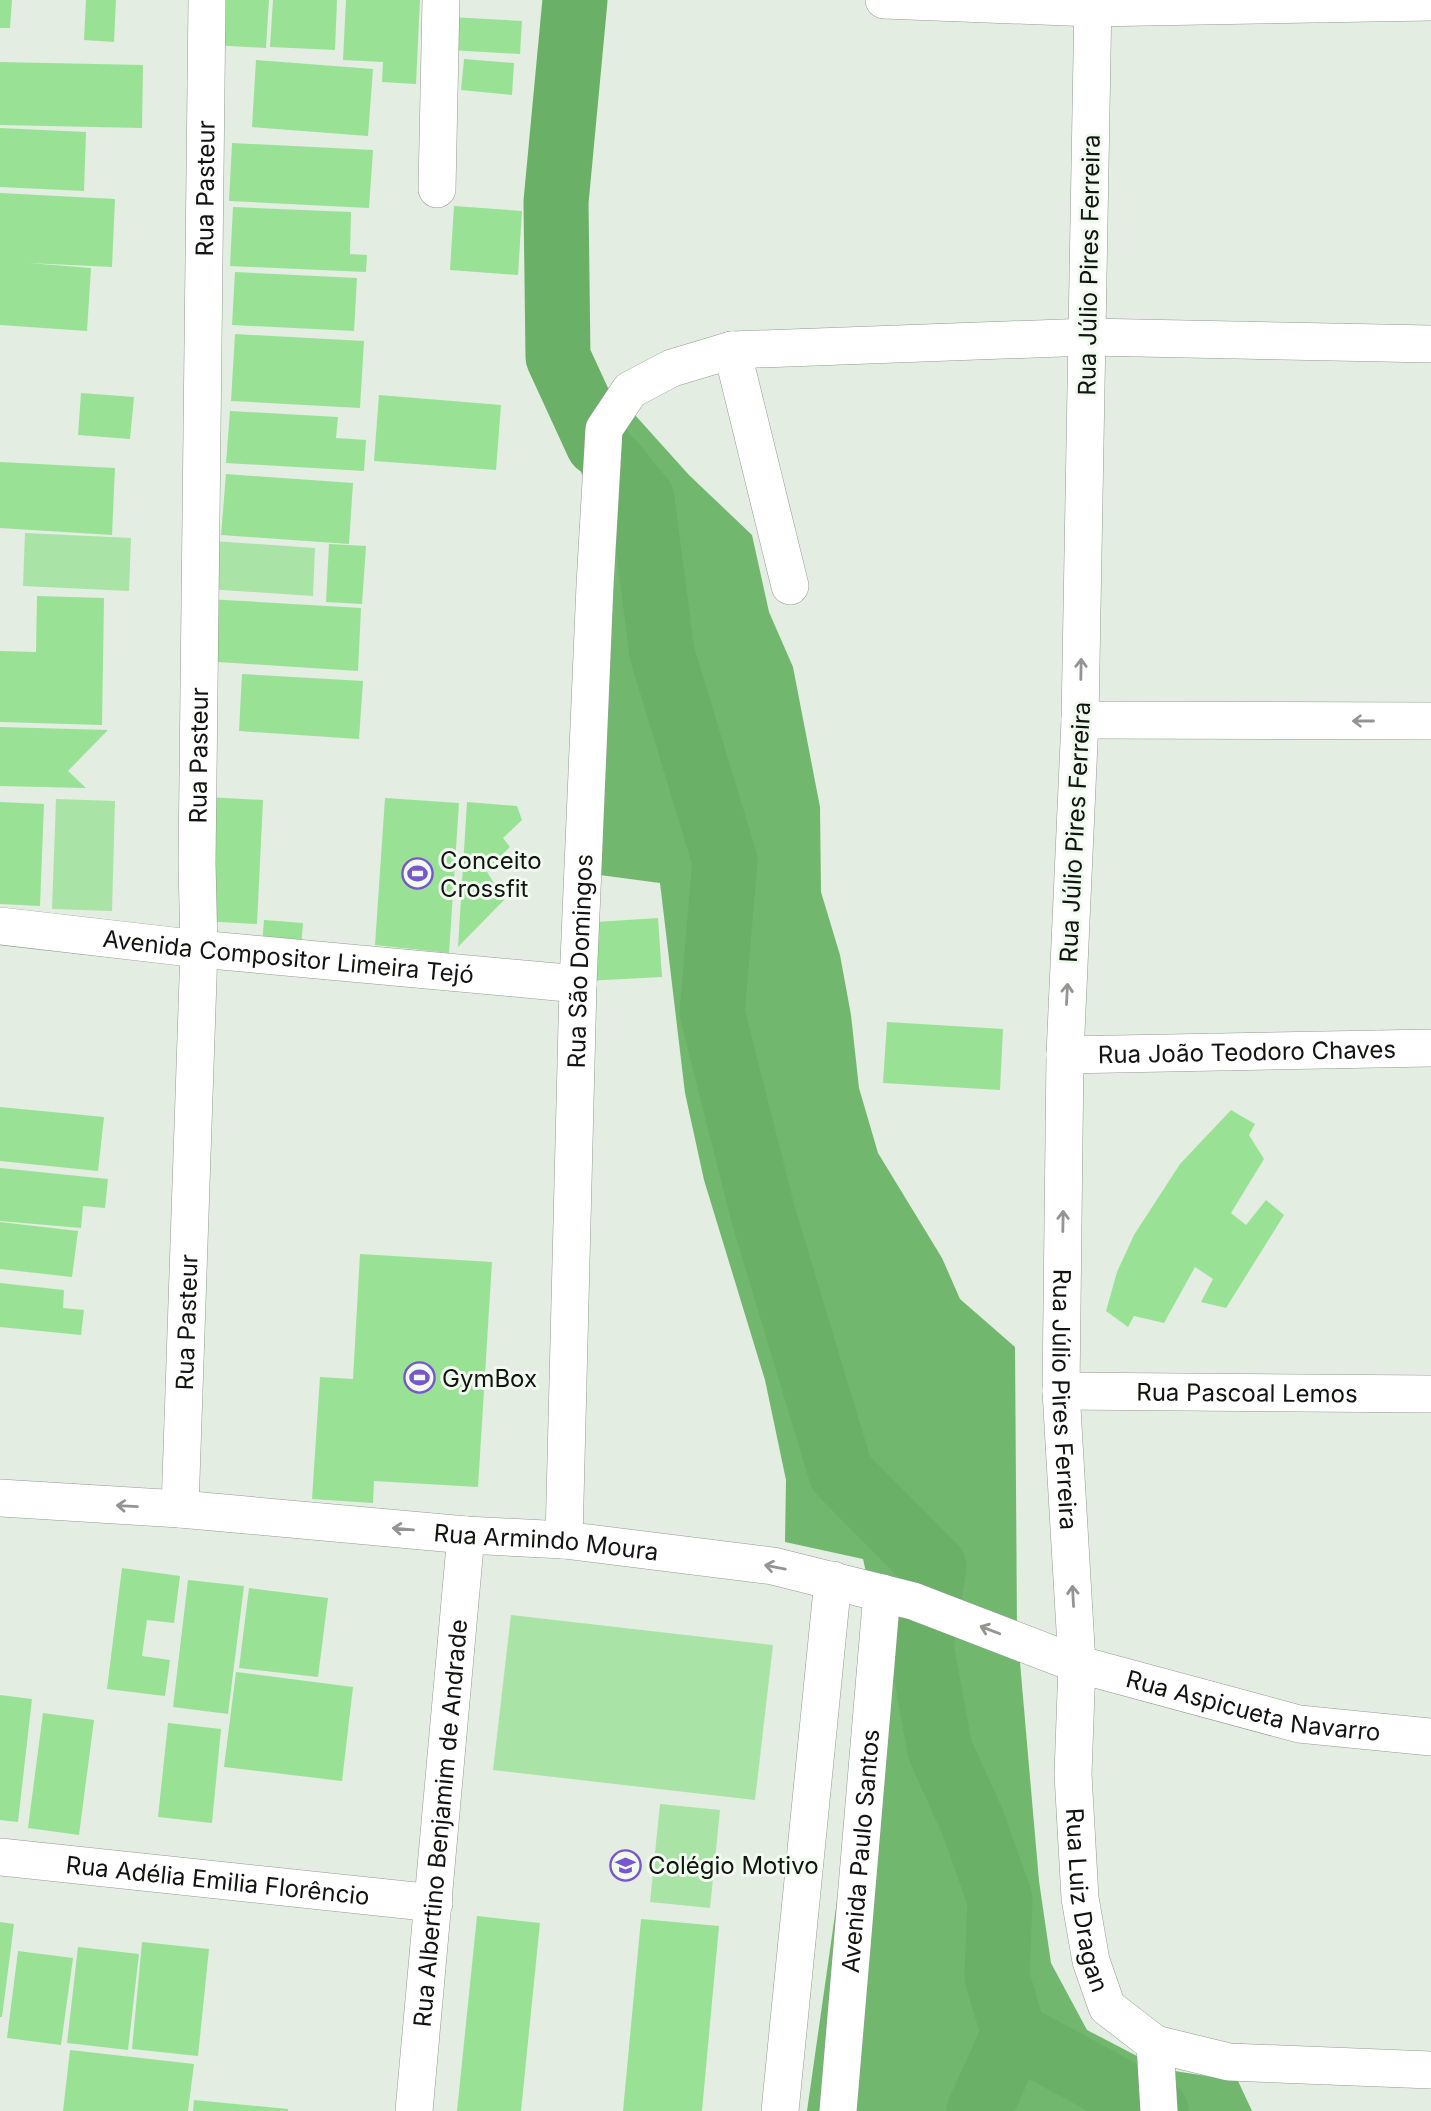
<svg xmlns="http://www.w3.org/2000/svg" width="1431" height="2111" font-family="Inter,sans-serif">
  <style>
    .green { fill: #aae3a6 }
    .forest { fill: #71b86e }
    .lines { fill: none; stroke-linecap: round; stroke-linejoin: round }
    .river { stroke: #6ab066; stroke-width: 65 }
    .building { fill: #99e295 }
    .minor-casing { stroke: #929c91; stroke-width: 38 }
    .minor { stroke: #fff; stroke-width: 37 }
    .oneway { stroke: #949593 }
    .labels { text-anchor: middle; dominant-baseline: central; stroke-width: 6; stroke-linejoin: round; paint-order: stroke }
    .street-label { font-size: 24px; fill: #111410; stroke: #f0faef }
    .poi-label { font-size: 24px; fill: #111410; stroke: #f0faef; text-anchor: start }
  </style>
  <rect width="100%" height="100%" fill="#e3ede2"/>
  <path class="green" d="M 25,533 L 131,538 L 129,591 L 23,586 Z
    M 212,541 L 315,548 L 313,596 L 208,589 Z
    M 56,799 L 115,801 L 112,911 L 52,909 Z
    M 511,1615 L 773,1645 L 755,1800 L 493,1770 Z
    M 660,1804 L 720,1810 L 710,1908 L 650,1902 Z"/>
  <path class="forest" d="M 635,415 L 689,475 L 752,535 L 769,612 L 793,667 L 820,807 L 821,892 L 840,955 L 851,1015 L 859,1088 L 878,1153 L 942,1258 L 960,1299 L 1015,1347 L 1017,1628 L 1039,1881 L 1051,1963 L 1087,2030 L 1162,2069 L 1238,2081 L 1252,2111 L 807,2111 L 877,1620 L 863,1559 L 785,1542 L 786,1480 L 765,1380 L 704,1180 L 685,1093 L 660,883 L 577,872 L 589,487 Z"/>
  <g class="lines">
    <path class="river" d="M 575,0 L 556,202 L 558,357 L 598,444
      M 612,462 L 642,499 L 662,653 L 725,861 L 712,1012 L 763,1214 L 841,1473 L 934,1567 L 921,1646 L 940,1750 L 973,1823 L 1000,1899 L 997,1977 L 1014,2034 L 1156,2111
      M 979,2111 L 1014,2034"/>
  </g>
  <path class="building" d="M 0,0 L 12,0 L 10,28 L 0,28 Z
    M 86,0 L 116,0 L 114,42 L 84,40 Z
    M 214,0 L 269,0 L 266,48 L 212,45 Z
    M 273,0 L 337,0 L 335,50 L 270,47 Z
    M 346,0 L 420,0 L 416,84 L 382,82 L 383,62 L 343,60 Z
    M 451,17 L 522,21 L 520,54 L 449,50 Z
    M 464,59 L 514,63 L 512,95 L 461,90 Z
    M 256,60 L 373,69 L 368,136 L 252,127 Z
    M 0,62 L 143,65 L 142,128 L 0,125 Z
    M 0,128 L 86,132 L 84,191 L 0,187 Z
    M 232,143 L 373,150 L 369,208 L 229,201 Z
    M 0,193 L 115,199 L 112,267 L 28,263 L 91,268 L 87,331 L 0,325 Z
    M 454,206 L 522,211 L 518,275 L 450,270 Z
    M 233,207 L 351,212 L 350,254 L 367,255 L 366,272 L 230,266 Z
    M 235,272 L 357,278 L 354,331 L 232,325 Z
    M 235,334 L 364,341 L 360,408 L 231,401 Z
    M 81,393 L 134,397 L 130,439 L 78,435 Z
    M 379,395 L 501,405 L 496,470 L 374,461 Z
    M 230,411 L 338,417 L 336,438 L 366,440 L 364,471 L 226,463 Z
    M 0,462 L 115,468 L 112,535 L 0,528 Z
    M 226,474 L 353,483 L 349,544 L 221,535 Z
    M 329,544 L 366,546 L 362,604 L 326,602 Z
    M 37,596 L 104,598 L 102,725 L 0,722 L 0,651 L 36,652 Z
    M 207,599 L 361,608 L 358,671 L 203,661 Z
    M 242,674 L 363,681 L 359,739 L 239,731 Z
    M 0,727 L 108,730 L 68,771 L 86,788 L 0,786 Z
    M 207,797 L 263,800 L 257,924 L 202,921 Z
    M 385,798 L 459,803 L 449,953 L 375,945 Z
    M 0,802 L 44,804 L 40,906 L 0,904 Z
    M 467,802 L 517,806 L 522,820 L 503,838 L 510,847 L 486,870 L 504,900 L 458,947 Z
    M 658,918 L 662,977 L 585,981 L 581,923 Z
    M 264,920 L 303,923 L 301,948 L 262,945 Z
    M 887,1022 L 1003,1029 L 1000,1090 L 883,1083 Z
    M 0,1107 L 104,1117 L 98,1171 L 0,1161 Z
    M 1231,1110 L 1255,1124 L 1249,1135 L 1264,1159 L 1231,1213 L 1246,1225 L 1266,1200 L 1284,1215 L 1226,1308 L 1201,1302 L 1213,1279 L 1195,1267 L 1164,1323 L 1134,1316 L 1128,1327 L 1106,1311 L 1117,1272 L 1134,1235 L 1180,1164 Z
    M 0,1168 L 108,1179 L 105,1208 L 83,1206 L 81,1228 L 0,1221 Z
    M 0,1222 L 78,1231 L 72,1277 L 0,1269 Z
    M 360,1254 L 492,1262 L 478,1487 L 374,1481 L 373,1503 L 312,1499 L 320,1377 L 353,1379 Z
    M 0,1283 L 64,1290 L 63,1308 L 84,1310 L 81,1335 L 0,1327 Z
    M 122,1568 L 180,1576 L 174,1623 L 147,1620 L 142,1656 L 170,1660 L 165,1696 L 107,1689 Z
    M 188,1580 L 244,1586 L 228,1714 L 173,1707 Z
    M 249,1588 L 328,1598 L 318,1677 L 239,1668 Z
    M 236,1672 L 353,1687 L 342,1781 L 224,1767 Z
    M 0,1695 L 32,1699 L 18,1822 L 0,1820 Z
    M 43,1713 L 94,1720 L 79,1835 L 28,1828 Z
    M 168,1723 L 221,1729 L 212,1823 L 158,1817 Z
    M 477,1916 L 540,1923 L 521,2111 L 457,2111 Z
    M 641,1919 L 719,1926 L 702,2111 L 623,2111 Z
    M 0,1922 L 14,1924 L 2,2017 L 0,2017 Z
    M 142,1942 L 209,1949 L 198,2056 L 132,2049 Z
    M 78,1947 L 139,1954 L 128,2050 L 67,2043 Z
    M 18,1951 L 73,1958 L 61,2045 L 7,2038 Z
    M 70,2050 L 194,2064 L 188,2111 L 63,2111 Z
    M 194,2100 L 288,2109 L 288,2111 L 193,2111 Z"/>
  <g class="lines">
    <defs>
      <g id="minor">
        <path d="M 884,0 L 1092,8 L 1431,2"/>
        <path id="s1" d="M 1093,0 L 1080,720 L 1065,1055 L 1061,1391 L 1077,1664 L 1073,1774 L 1080,1898 L 1091,1961 L 1107,2007 L 1155,2044 L 1229,2062 L 1431,2070"/>
        <path d="M 437,189 L 441,0"/>
        <path d="M 732,350 L 790,586"/>
        <path d="M 1080,720 L 1431,721"/>
        <path id="s2" d="M 0,926 L 199,949 L 578,984"/>
        <path id="s3" d="M 1065,1055 L 1431,1048"/>
        <path id="s4" d="M 1061,1391 L 1431,1394"/>
        <path id="s5" d="M 0,1498 L 180,1509 L 466,1535 L 564,1540 L 773,1566 L 913,1601 L 1077,1664 L 1299,1724 L 1431,1737"/>
        <path id="s6" d="M 180,1509 L 199,949 L 197,863 L 207,0"/>
        <path id="s7" d="M 564,1540 L 578,984 L 595,585 L 604,429 L 630,390 L 672,368 L 732,350 L 1089,337 L 1431,344"/>
        <path id="s8" d="M 0,1857 L 434,1903"/>
        <path d="M 1155,2044 L 1159,2111"/>
        <path id="s9" d="M 414,2111 L 466,1535"/>
        <path d="M 780,2111 L 833,1580"/>
        <path id="s10" d="M 838,2111 L 882,1593"/>
      </g>
    </defs>
    <use href="#minor" class="minor-casing"/>
    <use href="#minor" class="minor"/>
  </g>
  <defs><path id="oneway-shaft" d="M-6 0H5M1.5-3L5.5 0L1.5 3" fill="none" stroke-width="1.6" stroke-linecap="round" stroke-linejoin="round" transform="scale(1.75)"/></defs>
  <g class="oneway">
    <use href="#oneway-shaft" transform="translate(1081 669) rotate(-89)"/>
    <use href="#oneway-shaft" transform="translate(1363 721) rotate(-180)"/>
    <use href="#oneway-shaft" transform="translate(1067 994) rotate(-87)"/>
    <use href="#oneway-shaft" transform="translate(1063 1221) rotate(-89)"/>
    <use href="#oneway-shaft" transform="translate(127 1506) rotate(-177)"/>
    <use href="#oneway-shaft" transform="translate(403 1529) rotate(-175)"/>
    <use href="#oneway-shaft" transform="translate(775 1567) rotate(-169)"/>
    <use href="#oneway-shaft" transform="translate(1073 1596) rotate(-93)"/>
    <use href="#oneway-shaft" transform="translate(990 1630) rotate(-159)"/>
  </g>
  <defs>
    <symbol id="stadium-ring" viewBox="-11 -11 22 22"><circle r="9.5" fill="#f0faef" stroke="#7956cf" stroke-width="1.5"/><path d="M0-5a6.5 5 0 1 0 0 10a6.5 5 0 1 0 0-10ZM-3.5-1.8h7v3.6h-7Z" fill="#7956cf"/></symbol>
    <symbol id="school-ring" viewBox="-11 -11 22 22"><circle r="9.5" fill="#f0faef" stroke="#7956cf" stroke-width="1.5"/><path d="M0-5L7-2L0 1L-7-2ZM-4 1L0 2.5L4 1V4Q0 6-4 4Z" fill="#7956cf"/></symbol>
  </defs>
  <g fill-rule="evenodd">
    <use href="#stadium-ring" x="400" y="856" width="35" height="35"/>
    <use href="#stadium-ring" x="402" y="1360" width="35" height="35"/>
    <use href="#school-ring" x="608" y="1848" width="35" height="35"/>
  </g>
  <g class="labels">
    <g class="street-label">
      <text stroke="none"><textPath href="#s6" startOffset="1321">Rua Pasteur</textPath></text>
      <text transform="translate(1089 265) rotate(-89)">Rua Júlio Pires Ferreira</text>
      <text stroke="none"><textPath href="#s6" startOffset="754">Rua Pasteur</textPath></text>
      <text transform="translate(1075 832) rotate(-87)">Rua Júlio Pires Ferreira</text>
      <text stroke="none"><textPath href="#s2" startOffset="290">Avenida Compositor Limeira Tejó</textPath></text>
      <text stroke="none"><textPath href="#s7" startOffset="579">Rua São Domingos</textPath></text>
      <text stroke="none"><textPath href="#s3" startOffset="182">Rua João Teodoro Chaves</textPath></text>
      <text stroke="none"><textPath href="#s6" startOffset="187">Rua Pasteur</textPath></text>
      <text stroke="none"><textPath href="#s4" startOffset="186">Rua Pascoal Lemos</textPath></text>
      <text stroke="none"><textPath href="#s1" startOffset="1400">Rua Júlio Pires Ferreira</textPath></text>
      <text stroke="none"><textPath href="#s5" startOffset="548">Rua Armindo Moura</textPath></text>
      <text stroke="none"><textPath href="#s5" startOffset="1278">Rua Aspicueta Navarro</textPath></text>
      <text stroke="none"><textPath href="#s9" startOffset="289">Rua Albertino Benjamim de Andrade</textPath></text>
      <text stroke="none"><textPath href="#s10" startOffset="261">Avenida Paulo Santos</textPath></text>
      <text stroke="none"><textPath href="#s8" startOffset="219">Rua Adélia Emilia Florêncio</textPath></text>
      <text stroke="none"><textPath href="#s1" startOffset="1902">Rua Luiz Dragan</textPath></text>
    </g>
    <g class="poi-label">
      <text x="440" y="860">Conceito<tspan x="440" dy="28">Crossfit</tspan></text>
      <text x="442" y="1378">GymBox</text>
      <text x="648" y="1865">Colégio Motivo</text>
    </g>
  </g>
</svg>
